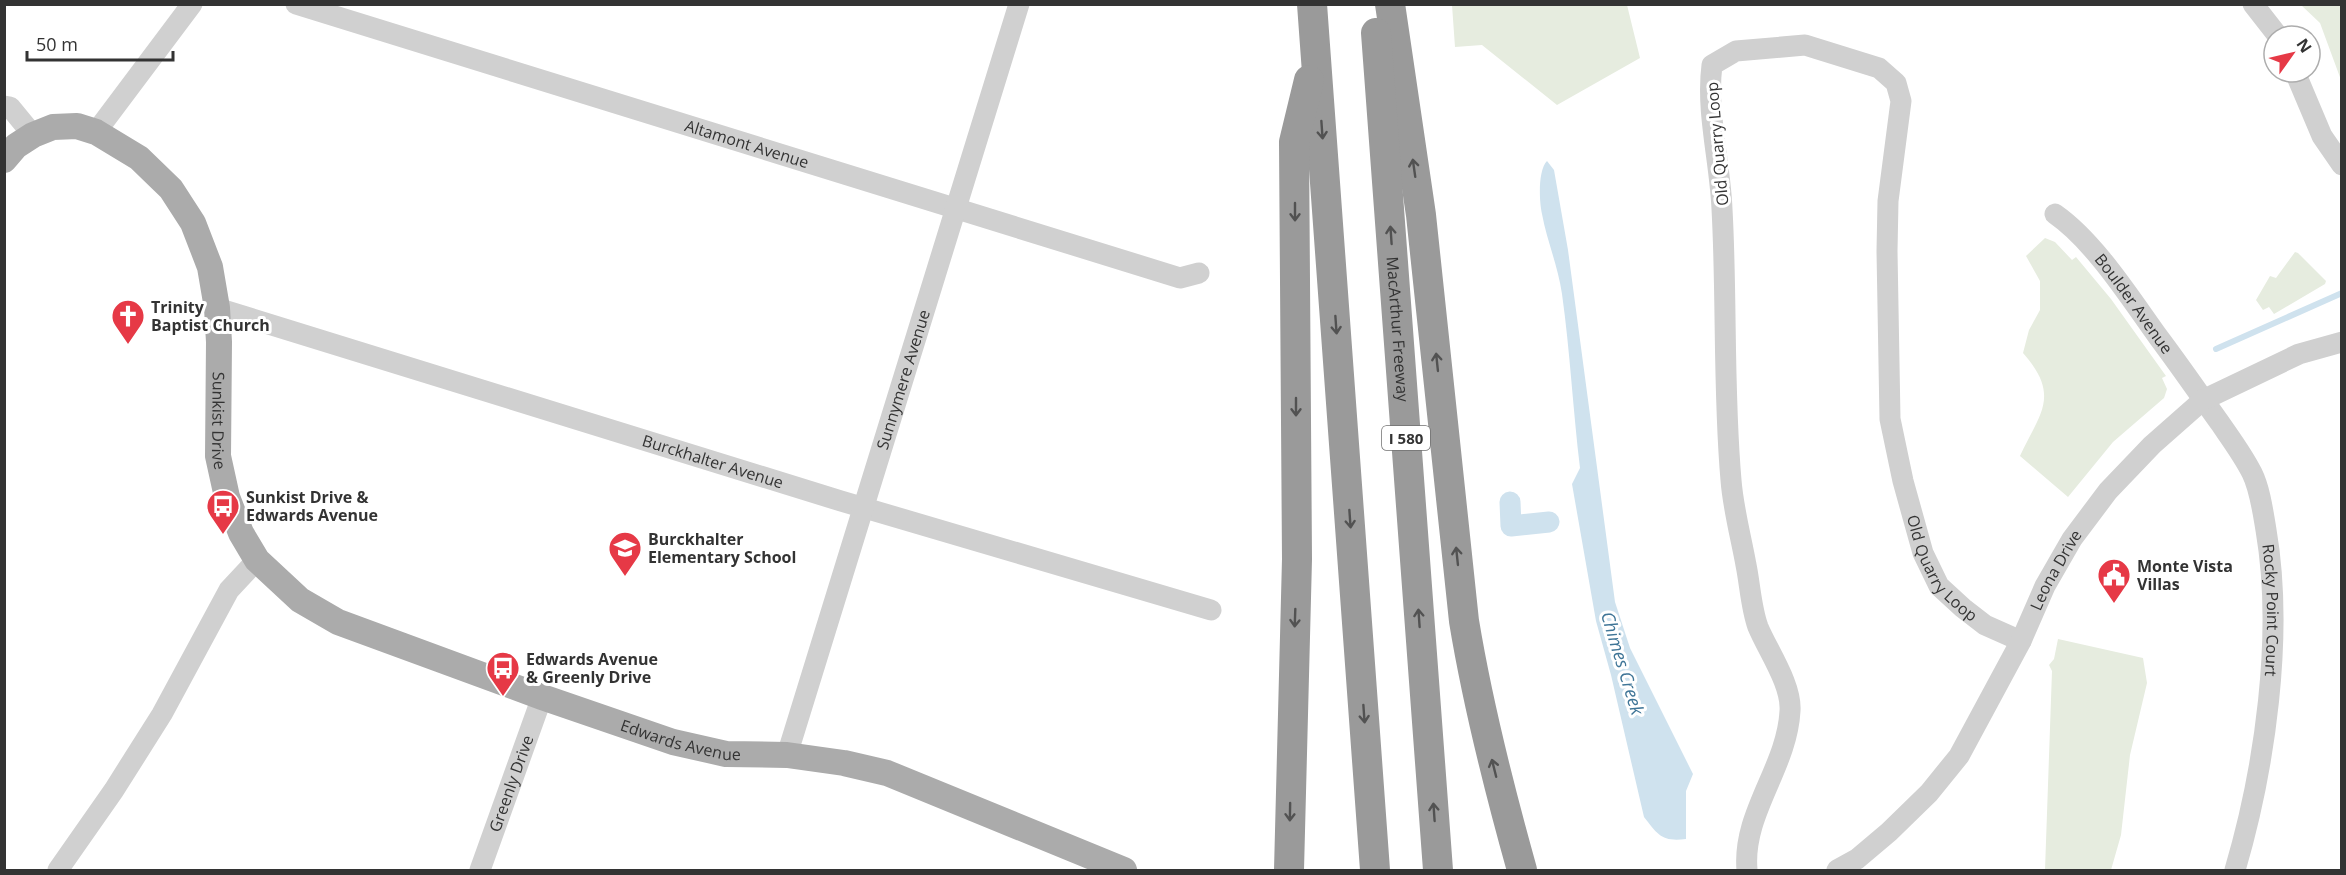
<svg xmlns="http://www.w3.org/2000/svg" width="2346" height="875" font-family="'Open Sans',sans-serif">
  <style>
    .green { fill: #e6ecdf }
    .water { fill: #cfe2ee }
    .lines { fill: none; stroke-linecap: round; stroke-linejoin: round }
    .stream { stroke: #cfe2ee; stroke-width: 6 }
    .canal { stroke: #cfe2ee; stroke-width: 21 }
    .minor { stroke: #d0d0d0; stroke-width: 21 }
    .major { stroke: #ababab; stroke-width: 26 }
    .highway { stroke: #9a9a9a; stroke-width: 30 }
    .oneway { stroke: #525252 }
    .labels { text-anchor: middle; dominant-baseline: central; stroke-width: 6; stroke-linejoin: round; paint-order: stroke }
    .shield { fill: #fff; stroke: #707070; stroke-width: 1.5 }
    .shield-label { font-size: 15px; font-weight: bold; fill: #333 }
    .street-label { font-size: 16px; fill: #333; stroke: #fff }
    .poi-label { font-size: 16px; font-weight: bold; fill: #333; stroke: #fff; text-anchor: start }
    .water-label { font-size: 18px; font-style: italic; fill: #3f7597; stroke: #fff }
  </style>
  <rect width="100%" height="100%" fill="#fff"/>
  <path class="green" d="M 1452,5 L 1627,5 L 1640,58 L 1557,105 L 1482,45 L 1455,47 Z
    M 2301,5 L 2341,5 L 2341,80 L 2320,23 Z
    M 2045,238 L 2055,242 L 2072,260 L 2076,257 L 2111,299 L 2166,376 L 2162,378 L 2167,389 L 2164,398 L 2113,442 L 2068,497 L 2020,456 C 2040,413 2061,396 2023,353 L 2029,330 L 2040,310 L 2040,281 L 2026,256 Z
    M 2295,252 L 2298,253 L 2326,281 L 2325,284 L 2274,314 L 2269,307 L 2263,310 L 2256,300 L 2270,276 L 2276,278 Z
    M 2058,639 L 2143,658 L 2147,683 L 2130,755 L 2121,835 L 2111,870 L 2045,870 L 2052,671 L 2049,665 L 2054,659 Z"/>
  <path class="water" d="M 1547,161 L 1554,170 L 1568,250 L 1615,602 L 1630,648 L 1693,774 L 1686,791 L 1686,839 C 1662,842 1658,835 1644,817 L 1611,675 L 1596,621 L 1572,484 L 1580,468 C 1573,410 1570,351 1562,294 C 1558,266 1547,241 1542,214 C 1539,201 1538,170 1547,161 Z"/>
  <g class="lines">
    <path class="stream" d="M 2216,349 L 2342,293"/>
    <path class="canal" d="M 1510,502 L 1511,526 L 1549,522"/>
    <g class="minor">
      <path id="s1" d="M 296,4 L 1180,278 L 1199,273"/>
      <path d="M 2253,4 L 2278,36"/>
      <path d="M 2295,72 L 2322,136 L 2342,165"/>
      <path d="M 4,106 L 10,107 L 33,135"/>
      <path d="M 96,132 L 192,4"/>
      <path id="s2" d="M 2055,214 C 2095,242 2130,298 2159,338 C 2180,366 2200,395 2220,423 C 2231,439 2243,455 2252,473 C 2260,489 2263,512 2266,530 C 2284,635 2265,768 2235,870"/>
      <path id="s3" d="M 217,308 L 841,501 L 1211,610"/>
      <path id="s4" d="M 787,755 L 1019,4"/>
      <path d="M 58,870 L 114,790 L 162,714 L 229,590 L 257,560"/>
      <path id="s5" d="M 480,870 L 542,697"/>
      <path id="s6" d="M 1747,870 C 1742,813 1787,768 1790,711 C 1792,685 1768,651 1758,627 C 1751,608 1750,584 1746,565 C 1741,537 1733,508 1731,480 C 1723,390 1727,299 1722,209 C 1720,161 1706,112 1712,65 L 1736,51 L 1805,45 L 1879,68 L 1896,83 L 1901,101 L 1888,201 L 1887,251 L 1890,419 L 1903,481 L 1923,553 L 1939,586 L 1963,608 L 1985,625 L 2021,641"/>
      <path id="s7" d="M 1837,870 L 1857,859 L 1889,832 L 1929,793 L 1959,756 L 2021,641 L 2045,586 L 2072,539 L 2108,491 L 2152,445 L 2203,400 L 2299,354 L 2342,342"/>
    </g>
    <path class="major" id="s8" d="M 4,160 L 16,146 L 33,135 L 53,127 L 77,126 L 96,132 L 139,158 L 171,189 L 193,223 L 210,267 L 217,308 L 219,342 L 218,456 L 227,497 L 241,533 L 257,560 L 300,600 L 338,622 L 542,697 L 673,742 L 726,754 L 787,755 L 844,763 L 887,773 L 1124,870"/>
    <g class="highway">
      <path d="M 1312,4 L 1375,870"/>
      <path d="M 1390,4 L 1421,215 L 1464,621 C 1478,706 1499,788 1522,870"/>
      <path id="s9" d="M 1376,33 L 1438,870"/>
      <path d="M 1289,870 L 1297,559 L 1294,142 L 1309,80"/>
    </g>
  </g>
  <defs><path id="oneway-shaft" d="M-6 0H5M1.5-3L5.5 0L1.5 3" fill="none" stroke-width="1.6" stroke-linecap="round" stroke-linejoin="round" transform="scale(1.5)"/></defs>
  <g class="oneway">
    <use href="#oneway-shaft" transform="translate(1322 130) rotate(86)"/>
    <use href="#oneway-shaft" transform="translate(1414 168) rotate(-98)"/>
    <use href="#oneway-shaft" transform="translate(1295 212) rotate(90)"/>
    <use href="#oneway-shaft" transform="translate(1391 235) rotate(-94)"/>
    <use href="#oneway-shaft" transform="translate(1336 325) rotate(86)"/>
    <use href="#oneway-shaft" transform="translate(1437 362) rotate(-96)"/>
    <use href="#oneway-shaft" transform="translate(1296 407) rotate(90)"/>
    <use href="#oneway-shaft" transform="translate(1350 519) rotate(86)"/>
    <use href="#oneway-shaft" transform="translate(1457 556) rotate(-96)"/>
    <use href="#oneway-shaft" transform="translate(1295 618) rotate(92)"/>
    <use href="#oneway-shaft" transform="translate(1419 618) rotate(-94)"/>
    <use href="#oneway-shaft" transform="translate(1364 714) rotate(86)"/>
    <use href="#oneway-shaft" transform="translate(1494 768) rotate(-104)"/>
    <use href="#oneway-shaft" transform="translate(1290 812) rotate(91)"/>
    <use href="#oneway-shaft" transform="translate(1434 812) rotate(-94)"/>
  </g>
  <defs>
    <symbol id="church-pin" viewBox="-11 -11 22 30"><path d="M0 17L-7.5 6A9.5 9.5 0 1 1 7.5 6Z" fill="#e63946" stroke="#fff"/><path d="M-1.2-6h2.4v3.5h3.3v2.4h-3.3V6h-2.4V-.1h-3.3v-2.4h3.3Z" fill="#fff"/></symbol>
    <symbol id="bus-pin" viewBox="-11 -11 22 30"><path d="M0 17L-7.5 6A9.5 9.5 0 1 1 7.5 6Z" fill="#e63946" stroke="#fff"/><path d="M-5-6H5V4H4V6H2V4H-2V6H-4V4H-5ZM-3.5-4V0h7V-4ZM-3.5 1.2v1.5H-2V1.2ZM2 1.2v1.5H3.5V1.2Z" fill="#fff"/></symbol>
    <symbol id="school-pin" viewBox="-11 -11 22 30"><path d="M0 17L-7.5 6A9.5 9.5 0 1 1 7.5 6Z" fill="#e63946" stroke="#fff"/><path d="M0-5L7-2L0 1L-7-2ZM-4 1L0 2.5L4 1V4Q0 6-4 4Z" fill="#fff"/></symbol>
    <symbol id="civic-pin" viewBox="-11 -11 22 30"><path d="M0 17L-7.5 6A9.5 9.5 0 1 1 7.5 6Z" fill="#e63946" stroke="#fff"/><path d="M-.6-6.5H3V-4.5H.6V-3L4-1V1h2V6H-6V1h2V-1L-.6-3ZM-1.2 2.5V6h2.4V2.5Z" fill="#fff"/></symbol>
  </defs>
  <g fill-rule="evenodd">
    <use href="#church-pin" x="109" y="297" width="38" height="52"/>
    <use href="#bus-pin" x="204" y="487" width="38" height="52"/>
    <use href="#school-pin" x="606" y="529" width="38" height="52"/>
    <use href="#civic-pin" x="2095" y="556" width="38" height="52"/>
    <use href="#bus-pin" x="484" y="649" width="38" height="52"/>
  </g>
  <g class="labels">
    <rect class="shield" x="1382" y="426" width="48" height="24" rx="4.5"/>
    <g class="shield-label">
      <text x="1406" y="438">I 580</text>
    </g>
    <g class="street-label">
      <text stroke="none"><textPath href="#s1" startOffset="472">Altamont Avenue</textPath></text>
      <text transform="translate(1717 144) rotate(-95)">Old Quarry Loop</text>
      <text stroke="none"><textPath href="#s2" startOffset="120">Boulder Avenue</textPath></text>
      <text stroke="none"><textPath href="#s9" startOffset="297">MacArthur Freeway</textPath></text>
      <text stroke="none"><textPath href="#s4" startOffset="393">Sunnymere Avenue</textPath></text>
      <text stroke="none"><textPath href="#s8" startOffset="441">Sunkist Drive</textPath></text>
      <text stroke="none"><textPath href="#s3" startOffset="519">Burckhalter Avenue</textPath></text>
      <text stroke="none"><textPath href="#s6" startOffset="1518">Old Quarry Loop</textPath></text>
      <text stroke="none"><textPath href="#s7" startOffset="378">Leona Drive</textPath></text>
      <text stroke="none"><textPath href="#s2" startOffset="466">Rocky Point Court</textPath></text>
      <text stroke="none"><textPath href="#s8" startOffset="1054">Edwards Avenue</textPath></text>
      <text stroke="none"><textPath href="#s5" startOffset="92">Greenly Drive</textPath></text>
    </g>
    <g class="poi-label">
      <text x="151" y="307">Trinity<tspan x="151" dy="18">Baptist Church</tspan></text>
      <text x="246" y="497">Sunkist Drive &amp;<tspan x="246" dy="18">Edwards Avenue</tspan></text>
      <text x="648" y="539">Burckhalter<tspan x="648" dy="18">Elementary School</tspan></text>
      <text x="2137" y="566">Monte Vista<tspan x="2137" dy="18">Villas</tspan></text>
      <text x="526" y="659">Edwards Avenue<tspan x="526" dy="18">&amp; Greenly Drive</tspan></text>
    </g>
    <g class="water-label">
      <text transform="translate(1623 663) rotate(73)">Chimes Creek</text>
    </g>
  </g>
  <rect width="2346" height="875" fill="none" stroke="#333333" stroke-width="12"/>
  <g transform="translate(2292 54) rotate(56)"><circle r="28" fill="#ffffff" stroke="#adadad" stroke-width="1.5"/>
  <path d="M0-4.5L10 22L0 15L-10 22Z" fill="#e63946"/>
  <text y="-9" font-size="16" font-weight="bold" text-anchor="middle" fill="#333333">N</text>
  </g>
  <path d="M27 51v9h146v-9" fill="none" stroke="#333333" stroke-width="3"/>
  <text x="36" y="51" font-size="18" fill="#333333" stroke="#ffffff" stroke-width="4.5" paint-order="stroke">50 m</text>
</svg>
